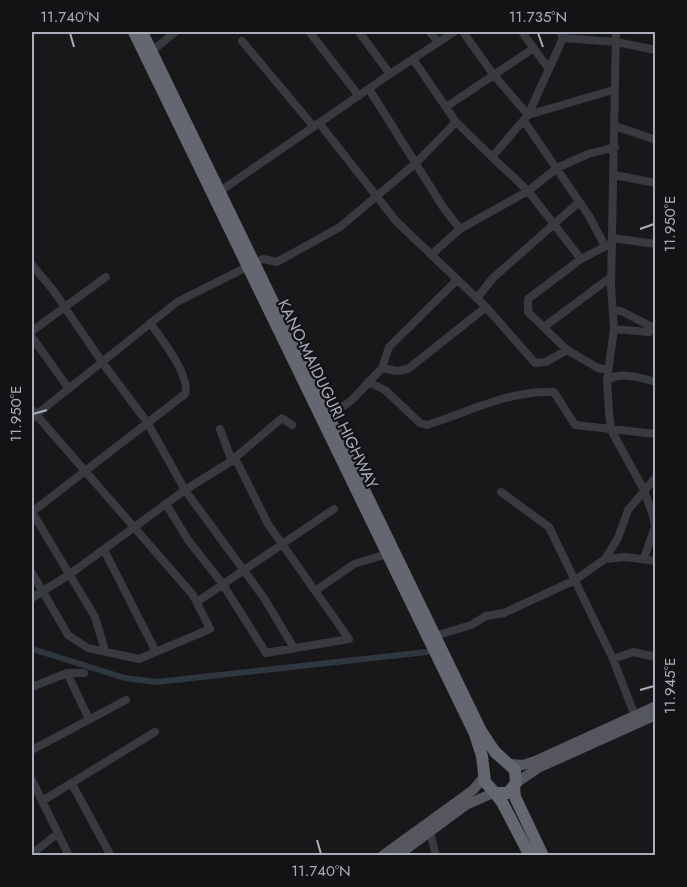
<svg xmlns="http://www.w3.org/2000/svg" width="687" height="887" font-family="Jost,sans-serif">
  <style>
    .lines { fill: none; stroke-linecap: round; stroke-linejoin: round }
    .canal { stroke: #2e363e; stroke-width: 6 }
    .minor { stroke: #393a3f; stroke-width: 8 }
    .major { stroke: #55565e; stroke-width: 10 }
    .highway { stroke: #656770; stroke-width: 12 }
    .ticks { fill: none; stroke: #aaaeba; stroke-width: 2 }
    .labels { text-anchor: middle; dominant-baseline: central; stroke-width: 4.5; stroke-linejoin: round; paint-order: stroke }
    .street-label { font-size: 16px; fill: #aaaeba; stroke: #131315 }
    .neatline { fill: none; stroke: #aaaeba; stroke-width: 2 }
    .ticks-label { font-size: 15px; text-anchor: middle; fill: #aaaeba }
  </style>
  <rect width="100%" height="100%" fill="#18181a"/>
  <g class="lines">
    <path class="canal" d="M 32,649 L 125,678 L 157,682 L 427,652"/>
    <path class="minor" d="M 430,32 L 438,42
      M 463,32 L 493,74 L 528,115
      M 522,32 L 548,68
      M 616,32 L 611,286 L 614,329 L 607,380 L 609,412 L 611,430 L 644,490 L 653,516 L 655,527 L 644,558
      M 311,34 L 359,96
      M 563,38 L 616,42 L 656,50
      M 242,41 L 314,127
      M 151,52 L 175,32
      M 413,59 L 456,122 L 492,157 L 528,115 L 563,38 L 560,32
      M 390,74 L 454,32
      M 369,89 L 443,207 L 460,229
      M 446,107 L 534,48
      M 528,115 L 613,90
      M 524,121 L 589,216 L 605,246
      M 319,123 L 396,221 L 486,307 L 535,363 L 546,362 L 567,350 L 598,368 L 608,370
      M 615,126 L 656,140
      M 492,157 L 528,191 L 581,259
      M 614,175 L 656,183
      M 219,192 L 390,74 L 359,32
      M 612,238 L 656,244
      M 431,255 L 460,229 L 528,191 L 557,168 L 588,154 L 615,147
      M 32,265 L 53,290 L 102,362 L 177,302 L 263,259 L 277,262 L 340,227 L 416,163 L 456,122
      M 477,298 L 493,278 L 579,202
      M 614,310 L 621,311 L 656,329
      M 544,327 L 611,277
      M 614,329 L 649,332 L 651,328
      M 32,331 L 106,277
      M 32,337 L 69,389
      M 567,350 L 528,312 L 528,299 L 581,259 L 612,243
      M 382,368 L 389,347 L 457,280
      M 607,380 C 622,371 640,378 656,382
      M 368,382 L 385,390 L 420,423 L 427,425 C 469,412 509,390 554,392 L 575,425 L 656,434
      M 32,410 L 193,595 L 210,629 L 139,659 L 88,648 L 68,635 L 32,573
      M 328,417 L 352,400 L 382,368 L 397,371 L 408,369 L 486,307
      M 32,418 L 102,362 L 147,422 L 185,490 L 264,598 L 294,648
      M 501,492 L 549,527 L 613,659 L 635,716
      M 166,504 L 188,540 L 222,583 L 266,653 L 349,639 L 268,524 L 235,458 L 230,456 L 220,429
      M 32,512 L 185,394 C 191,376 161,338 150,323
      M 32,512 L 95,617 L 105,651
      M 104,550 L 156,652
      M 605,559 L 626,557 L 656,561
      M 315,591 L 354,564 L 387,554
      M 32,598 L 70,574 L 185,490 L 230,462 L 282,418 L 292,425
      M 197,602 L 334,509
      M 435,636 L 471,625 L 486,616 L 504,613 L 575,580 L 605,559 L 618,538 L 628,510 L 656,477
      M 613,659 L 633,652 L 656,657
      M 67,673 L 89,719
      M 32,687 L 67,673 L 84,673
      M 32,750 L 126,700
      M 32,780 L 69,856
      M 72,784 L 111,856
      M 42,801 L 155,732
      M 430,832 L 436,856
      M 32,854 L 58,833"/>
    <path class="major" d="M 510,764 L 523,765 L 535,761 L 656,706
      M 516,783 L 538,768 L 656,715
      M 382,856 L 473,790 L 484,777
      M 397,856 L 466,805 L 493,793"/>
    <path class="highway" d="M 134,32 L 475,734 L 482,756 L 485,782 L 495,793 L 508,793 L 516,783 L 515,770 L 495,752 L 481,731 L 142,32
      M 514,787 L 515,797 L 543,856
      M 495,793 L 502,802 L 530,856"/>
  </g>
  <path class="ticks" d="M 70,33 L 74,47M 538,33 L 543,47M 640,229 L 654,224M 33,414 L 47,410M 640,690 L 654,686M 317,840 L 321,854"/>
  <g class="labels">
    <g class="street-label">
      <text transform="translate(328 394) rotate(64)">KANO-MAIDUGURI HIGHWAY</text>
    </g>
  </g>
  <rect width="687" height="887" fill="none" stroke="#131315" stroke-width="66"/>
  <rect x="33" y="33" width="621" height="821" class="neatline"/>
  <g class="ticks-label">
    <text x="70" y="22">11.740°N</text>
    <text x="538" y="22">11.735°N</text>
    <text transform="translate(670 224) rotate(-90)" y="5">11.950°E</text>
    <text transform="translate(16 414) rotate(-90)" y="5">11.950°E</text>
    <text transform="translate(670 686) rotate(-90)" y="5">11.945°E</text>
    <text x="321" y="876">11.740°N</text>
  </g>
</svg>
